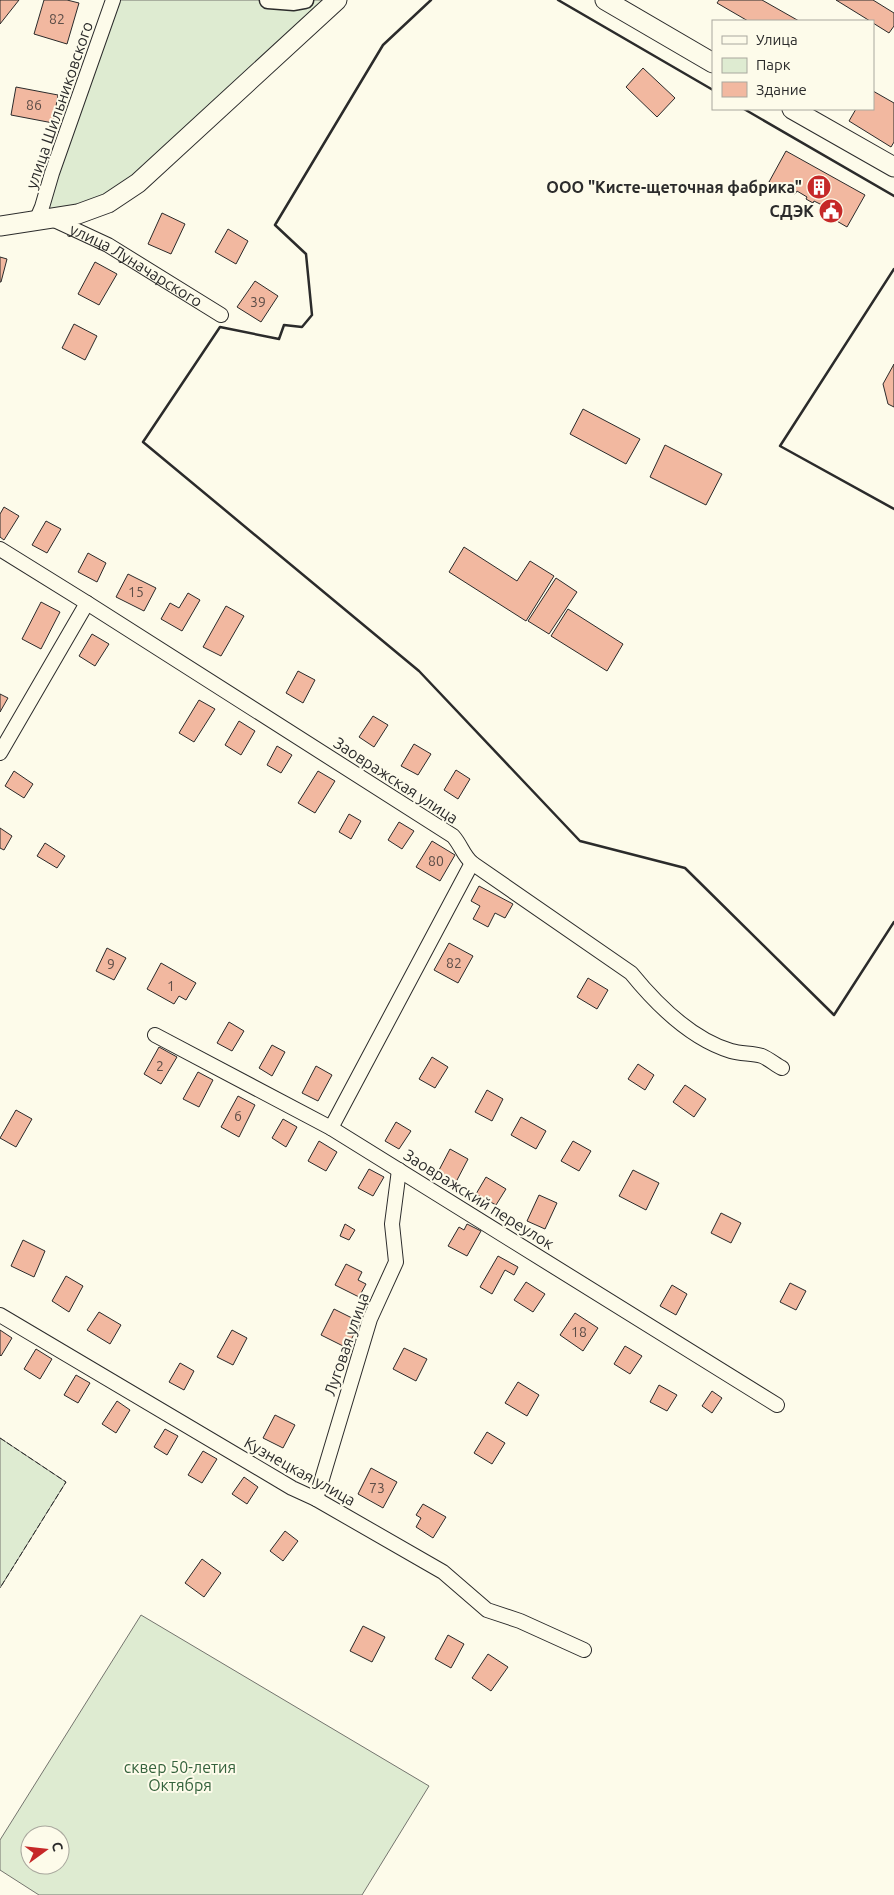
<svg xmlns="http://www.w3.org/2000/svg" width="894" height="1895" font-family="Ubuntu,sans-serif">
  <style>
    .green { fill: #deebd1; stroke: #74746e; fill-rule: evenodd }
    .building { fill: #f2b8a0; stroke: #2b2b2b }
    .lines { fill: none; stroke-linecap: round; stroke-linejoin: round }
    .minor-casing { stroke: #2b2b2b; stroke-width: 16 }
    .tertiary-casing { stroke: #2b2b2b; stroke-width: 19 }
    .secondary-casing { stroke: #2b2b2b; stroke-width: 21 }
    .minor { stroke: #fdfbea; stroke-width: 14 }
    .tertiary { stroke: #fdfbea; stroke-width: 16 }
    .secondary { stroke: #fdfbea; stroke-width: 19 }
    .fence { stroke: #2b2b2b; stroke-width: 1; stroke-dasharray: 6 2.5; stroke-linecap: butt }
    .wall { stroke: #2b2b2b; stroke-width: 2.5 }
    .labels { text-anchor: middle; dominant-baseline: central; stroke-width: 4; stroke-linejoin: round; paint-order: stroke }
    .number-label { font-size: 14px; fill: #5d4e48 }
    .street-label { font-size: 16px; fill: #2b2b2b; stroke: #fdfbea }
    .poi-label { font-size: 16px; font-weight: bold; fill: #2b2b2b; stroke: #fdfbea; text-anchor: end }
    .park-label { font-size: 16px; fill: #34623c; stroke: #fdfbea }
  </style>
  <rect width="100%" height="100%" fill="#fdfbea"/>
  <path class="green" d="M 113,0 L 337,0 L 138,183 L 36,221 Z
    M 0,1438 L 66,1482 L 0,1588 Z
    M 141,1615 L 429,1786 L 362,1895 L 39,1895 L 0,1870 L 0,1840 ZM 30,1835 L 60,1835 L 60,1865 L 30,1865 Z"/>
  <path class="building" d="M 0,0 L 19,0 L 0,24 Z
    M 44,0 L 67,0 L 79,3 L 67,44 L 34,34 Z
    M 719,0 L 762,0 L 799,21 L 748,21 L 717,3 Z
    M 836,0 L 873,0 L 894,13 L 894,26 L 889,33 L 873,23 L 873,21 L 870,21 Z
    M 643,68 L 675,98 L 657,117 L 626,87 Z
    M 16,87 L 58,95 L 53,123 L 11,115 Z
    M 873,91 L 894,103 L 894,142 L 891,147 L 849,121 L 856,109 L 873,109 Z
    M 786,151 L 865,195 L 847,227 L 835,220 L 836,217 L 828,212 L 830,209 L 814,201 L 813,203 L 806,199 L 807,197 L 797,191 L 795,194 L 786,189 L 788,186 L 784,184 L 781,189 L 769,182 Z
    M 162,213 L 185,224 L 171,254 L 148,244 Z
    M 228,229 L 248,241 L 236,264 L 215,252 Z
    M 0,257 L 7,259 L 1,282 L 0,282 Z
    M 95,262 L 117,274 L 99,305 L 78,294 Z
    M 255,281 L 278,296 L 261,322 L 237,307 Z
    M 74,324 L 97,336 L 85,360 L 62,348 Z
    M 894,364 L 894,407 L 888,404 L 883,384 Z
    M 583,409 L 640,439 L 626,464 L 570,434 Z
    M 665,445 L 722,474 L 706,505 L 650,477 Z
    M 4,507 L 19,516 L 4,540 L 0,537 L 0,514 Z
    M 46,521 L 61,529 L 47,553 L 32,545 Z
    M 464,547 L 517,581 L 530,561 L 554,576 L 526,621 L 449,572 Z
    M 88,553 L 106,563 L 97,582 L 78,572 Z
    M 128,574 L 156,588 L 144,611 L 116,597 Z
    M 556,578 L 577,592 L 549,634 L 528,621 Z
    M 188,593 L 200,600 L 182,631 L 161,619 L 170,603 L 179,608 Z
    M 41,602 L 60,612 L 41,649 L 22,639 Z
    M 226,606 L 244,616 L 221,656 L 203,647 Z
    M 568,609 L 623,644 L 607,671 L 551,636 Z
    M 92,634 L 109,644 L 95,666 L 79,656 Z
    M 298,671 L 315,680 L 303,703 L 286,693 Z
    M 0,694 L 8,698 L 0,712 Z
    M 199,700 L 215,709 L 194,742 L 179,733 Z
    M 373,716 L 388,725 L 374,747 L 359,737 Z
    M 239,721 L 255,731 L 241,755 L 225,745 Z
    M 414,744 L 431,754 L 418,775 L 401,766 Z
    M 277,746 L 292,755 L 281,773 L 267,765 Z
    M 456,770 L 470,779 L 458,799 L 444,790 Z
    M 14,771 L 33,784 L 24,798 L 5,786 Z
    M 318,771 L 335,781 L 315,813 L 298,803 Z
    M 349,814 L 361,821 L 351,839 L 339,832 Z
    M 399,822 L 414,831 L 402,849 L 388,840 Z
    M 0,828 L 12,836 L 4,850 L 0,848 Z
    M 432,841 L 455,855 L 440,881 L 416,867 Z
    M 45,843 L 65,856 L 57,868 L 37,856 Z
    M 479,886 L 513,904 L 505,918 L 495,913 L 488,927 L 473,919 L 480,906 L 471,901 Z
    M 449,943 L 473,956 L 458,983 L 434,970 Z
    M 107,948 L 126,958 L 114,980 L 96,971 Z
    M 161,963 L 196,983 L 186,1000 L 179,996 L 174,1004 L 147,989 Z
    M 588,978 L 608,990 L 597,1009 L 577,997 Z
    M 229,1022 L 244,1031 L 232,1051 L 217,1043 Z
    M 272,1045 L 285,1052 L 272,1076 L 259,1068 Z
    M 159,1047 L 177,1057 L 161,1084 L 144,1074 Z
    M 432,1057 L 448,1067 L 435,1088 L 419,1079 Z
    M 638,1064 L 654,1075 L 645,1090 L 628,1079 Z
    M 316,1066 L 332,1075 L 318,1101 L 302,1093 Z
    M 198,1072 L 213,1080 L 199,1107 L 183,1099 Z
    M 685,1085 L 706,1099 L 694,1117 L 673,1102 Z
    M 487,1090 L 503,1099 L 492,1121 L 475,1112 Z
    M 238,1096 L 255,1105 L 239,1137 L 221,1127 Z
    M 16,1110 L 32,1119 L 16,1147 L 0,1138 Z
    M 521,1117 L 546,1131 L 536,1149 L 511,1135 Z
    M 283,1119 L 297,1127 L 286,1147 L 272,1138 Z
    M 396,1122 L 411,1131 L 399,1149 L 385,1141 Z
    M 319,1141 L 337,1152 L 326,1171 L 308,1161 Z
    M 573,1141 L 591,1151 L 579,1171 L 561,1161 Z
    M 450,1149 L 468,1159 L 456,1182 L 438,1172 Z
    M 369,1169 L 384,1177 L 373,1196 L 358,1188 Z
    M 633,1170 L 659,1183 L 646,1210 L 619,1196 Z
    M 486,1177 L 506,1189 L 496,1205 L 476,1194 Z
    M 539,1195 L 557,1203 L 545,1229 L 527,1221 Z
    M 721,1213 L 741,1223 L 731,1243 L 711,1233 Z
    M 345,1224 L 355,1230 L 349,1240 L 340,1236 Z
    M 467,1224 L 481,1231 L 467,1256 L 448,1246 L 459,1227 L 464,1230 Z
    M 23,1240 L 45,1251 L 34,1277 L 11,1266 Z
    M 498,1256 L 518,1267 L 514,1275 L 505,1270 L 492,1294 L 480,1287 Z
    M 346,1264 L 362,1272 L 358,1280 L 366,1284 L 359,1297 L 335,1285 Z
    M 66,1276 L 83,1286 L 69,1312 L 52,1301 Z
    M 526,1282 L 545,1294 L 533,1312 L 514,1300 Z
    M 790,1283 L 806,1291 L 796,1310 L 780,1302 Z
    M 672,1285 L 687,1294 L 676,1315 L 660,1306 Z
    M 334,1309 L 360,1322 L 347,1348 L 321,1335 Z
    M 99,1312 L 121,1325 L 110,1344 L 87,1330 Z
    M 575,1313 L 598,1328 L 583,1351 L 560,1335 Z
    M 0,1330 L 12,1338 L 1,1356 L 0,1355 Z
    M 232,1330 L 247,1338 L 233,1365 L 217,1357 Z
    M 625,1346 L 642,1356 L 630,1374 L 614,1364 Z
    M 404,1348 L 427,1359 L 416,1381 L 393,1369 Z
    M 36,1349 L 52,1359 L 40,1379 L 24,1369 Z
    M 180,1363 L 194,1371 L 184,1390 L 169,1382 Z
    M 76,1375 L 90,1383 L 78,1403 L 64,1395 Z
    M 518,1382 L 539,1395 L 527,1416 L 505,1403 Z
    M 659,1385 L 677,1395 L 667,1411 L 650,1402 Z
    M 712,1391 L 722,1398 L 712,1413 L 702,1406 Z
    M 117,1401 L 130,1410 L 116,1433 L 102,1424 Z
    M 275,1415 L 295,1425 L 283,1448 L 263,1438 Z
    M 165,1429 L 178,1436 L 167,1455 L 154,1447 Z
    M 487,1432 L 505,1443 L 492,1464 L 474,1453 Z
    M 203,1451 L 217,1459 L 202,1483 L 188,1475 Z
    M 371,1468 L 397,1482 L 383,1508 L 358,1494 Z
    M 244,1477 L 258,1487 L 247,1504 L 232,1494 Z
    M 423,1504 L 446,1517 L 433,1538 L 416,1527 L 421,1518 L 416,1515 Z
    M 285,1531 L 298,1541 L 283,1561 L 270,1551 Z
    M 202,1559 L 221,1573 L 204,1597 L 185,1583 Z
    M 363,1626 L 385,1637 L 372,1662 L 350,1651 Z
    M 448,1635 L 464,1644 L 451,1668 L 435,1659 Z
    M 488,1654 L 508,1667 L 491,1691 L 472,1678 Z"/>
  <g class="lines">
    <defs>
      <g id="minor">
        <path id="s1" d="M 52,219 L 108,245 L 221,315"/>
        <path d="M 36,221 L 42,207 L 52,173 L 113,0"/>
        <path d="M 0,549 L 87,603 L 453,836 C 461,845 463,855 472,863 L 631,973 C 657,1005 691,1039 731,1051 C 741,1054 753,1053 762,1056 C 769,1059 776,1065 782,1068"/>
        <path d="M 0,753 L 87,603"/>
        <path d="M 155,1035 L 331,1128 L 777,1405"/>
        <path d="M 331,1128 L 472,863"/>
        <path d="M 0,1315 L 292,1488 L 316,1499 L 443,1572 L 487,1610 L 520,1621 L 584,1650"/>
        <path d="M 316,1499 L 370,1319 L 396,1262 L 392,1224 L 399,1170"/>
      </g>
      <path id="tertiary" d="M 268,0 L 294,2 L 305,0"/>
      <path id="secondary" d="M 605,0 L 713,63
        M 792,109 L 894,167
        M 0,226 L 78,214 L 108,203 L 138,183 L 337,0"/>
    </defs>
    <use href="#minor" class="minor-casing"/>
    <use href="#tertiary" class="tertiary-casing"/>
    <use href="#secondary" class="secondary-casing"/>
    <use href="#minor" class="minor"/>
    <use href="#tertiary" class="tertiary"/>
    <use href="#secondary" class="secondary"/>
    <path class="fence" d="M 0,1438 L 66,1482 L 0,1588"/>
    <path class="wall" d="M 431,0 L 383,45 L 275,225 L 306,254 L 312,315 L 302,327 L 284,325 L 279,339 L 220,327 L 143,442 L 419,671 L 580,841 L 685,868 L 834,1015 L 894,922
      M 558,0 L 713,90
      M 744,109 L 894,196
      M 894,269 L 780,446 L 894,509"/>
  </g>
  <defs>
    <symbol id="building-disc" viewBox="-11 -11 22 22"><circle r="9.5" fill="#c62828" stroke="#fdfbea"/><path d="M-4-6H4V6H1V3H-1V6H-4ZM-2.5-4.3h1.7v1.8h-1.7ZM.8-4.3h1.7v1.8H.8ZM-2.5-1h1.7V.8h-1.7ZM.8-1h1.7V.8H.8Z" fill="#fff"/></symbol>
    <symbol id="civic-disc" viewBox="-11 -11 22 22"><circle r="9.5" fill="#c62828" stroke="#fdfbea"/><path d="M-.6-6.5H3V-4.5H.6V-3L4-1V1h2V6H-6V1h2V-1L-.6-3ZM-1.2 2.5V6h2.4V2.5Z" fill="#fff"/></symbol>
  </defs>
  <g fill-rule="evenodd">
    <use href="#building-disc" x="805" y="173" width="28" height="28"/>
    <use href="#civic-disc" x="817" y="197" width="28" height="28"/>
  </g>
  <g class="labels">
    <g class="number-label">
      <text x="57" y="19">82</text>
      <text x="34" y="105">86</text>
      <text x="258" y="302">39</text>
      <text x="136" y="592">15</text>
      <text x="436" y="861">80</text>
      <text x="454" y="963">82</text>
      <text x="111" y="964">9</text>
      <text x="171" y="986">1</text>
      <text x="160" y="1066">2</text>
      <text x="238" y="1116">6</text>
      <text x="579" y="1332">18</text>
      <text x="377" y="1488">73</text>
    </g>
    <g class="street-label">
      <text transform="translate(59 105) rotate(-71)">улица Шильниковского</text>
      <text stroke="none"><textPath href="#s1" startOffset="96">улица Луначарского</textPath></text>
      <text transform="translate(396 780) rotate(33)">Заовражская улица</text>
      <text transform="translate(479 1199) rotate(32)">Заовражский переулок</text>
      <text transform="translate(346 1344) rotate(-71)">Луговая улица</text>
      <text transform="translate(300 1471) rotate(29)">Кузнецкая улица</text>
    </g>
    <g class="poi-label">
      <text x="802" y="187">ООО "Кисте-щеточная фабрика"</text>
      <text x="814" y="211">СДЭК</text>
    </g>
    <g class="park-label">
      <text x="180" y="1767">сквер 50-летия<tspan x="180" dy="18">Октября</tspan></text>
    </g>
  </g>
  <rect x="712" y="20" width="162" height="90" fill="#fdfbea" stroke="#a9a89e"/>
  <rect x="722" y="36" width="25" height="8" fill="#fdfbea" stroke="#a9a89e"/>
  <text x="756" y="45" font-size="15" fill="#2b2b2b">Улица</text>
  <rect x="722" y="58" width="25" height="15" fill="#deebd1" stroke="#a9a89e"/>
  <text x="756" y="70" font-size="15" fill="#2b2b2b">Парк</text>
  <rect x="722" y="82" width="25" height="15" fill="#f2b8a0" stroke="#a9a89e"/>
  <text x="756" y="95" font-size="15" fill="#2b2b2b">Здание</text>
  <g transform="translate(45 1850) rotate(75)"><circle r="24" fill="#fdfbea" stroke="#a9a89e"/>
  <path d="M0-4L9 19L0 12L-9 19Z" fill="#c62828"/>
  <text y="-8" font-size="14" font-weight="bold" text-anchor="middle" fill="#2b2b2b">С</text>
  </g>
</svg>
